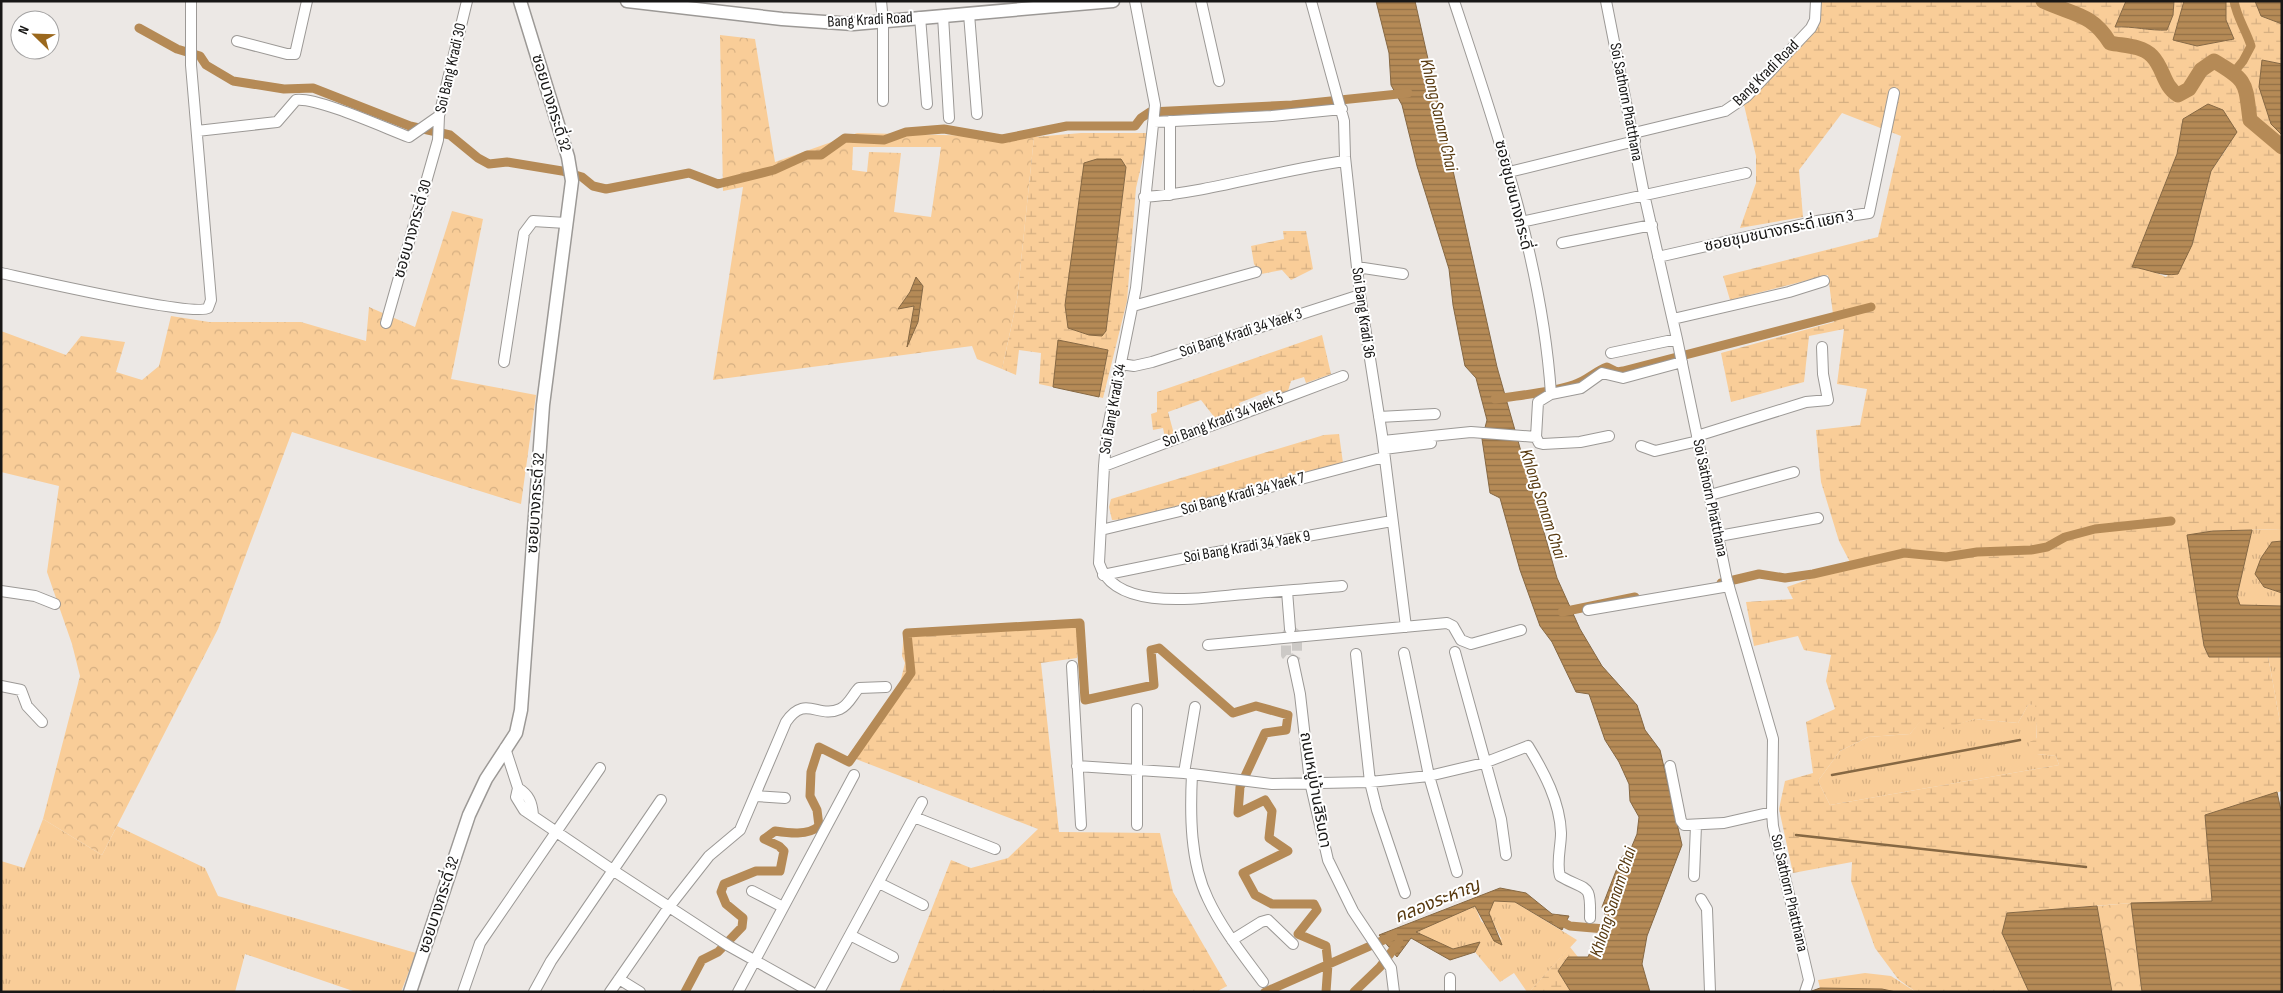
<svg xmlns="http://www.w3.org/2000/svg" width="2283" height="993" font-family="'Sofia Sans Condensed','Noto Sans Thai',sans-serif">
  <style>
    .grass { fill: url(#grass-tufts) }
    .forest { fill: url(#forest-crowns); fill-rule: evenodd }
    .wetland { fill: url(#wetland-marsh); fill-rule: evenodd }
    .water { fill: url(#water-rules); stroke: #866843 }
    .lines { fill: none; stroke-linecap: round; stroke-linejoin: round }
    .stream { stroke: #866843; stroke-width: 2.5 }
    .canal { stroke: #b58a56; stroke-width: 9 }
    .river { stroke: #b58a56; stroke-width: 15 }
    .minor-tunnel { stroke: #ccc9c6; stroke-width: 10; stroke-dasharray: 10 5; stroke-linecap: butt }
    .minor-casing { stroke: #9c9996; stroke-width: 12 }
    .tertiary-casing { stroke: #9c9996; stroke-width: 15 }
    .minor { stroke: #fff; stroke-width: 10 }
    .tertiary { stroke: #fff; stroke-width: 12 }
    .labels { text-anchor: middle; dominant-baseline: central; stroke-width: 4; stroke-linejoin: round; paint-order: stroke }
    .street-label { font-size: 16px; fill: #181716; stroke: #fff }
    .water-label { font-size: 18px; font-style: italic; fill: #583a10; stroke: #fff }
  </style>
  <defs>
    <pattern id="grass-tufts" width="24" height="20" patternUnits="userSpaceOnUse" patternTransform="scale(1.25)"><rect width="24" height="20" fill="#f9cd98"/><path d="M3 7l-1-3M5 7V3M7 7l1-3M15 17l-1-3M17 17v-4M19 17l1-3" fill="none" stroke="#d5af82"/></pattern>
    <pattern id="forest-crowns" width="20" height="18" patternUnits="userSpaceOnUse" patternTransform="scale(1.25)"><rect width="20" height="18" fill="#f9cd98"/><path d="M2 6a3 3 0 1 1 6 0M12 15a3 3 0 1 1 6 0" fill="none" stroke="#d5af82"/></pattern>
    <pattern id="wetland-marsh" width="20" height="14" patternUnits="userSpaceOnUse" patternTransform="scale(1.25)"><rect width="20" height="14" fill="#f9cd98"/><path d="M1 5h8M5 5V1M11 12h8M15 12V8" fill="none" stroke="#d5af82"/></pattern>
    <pattern id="water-rules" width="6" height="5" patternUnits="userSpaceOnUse" patternTransform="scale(1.25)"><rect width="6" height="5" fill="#b58a56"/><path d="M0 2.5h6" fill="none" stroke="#927046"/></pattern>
  </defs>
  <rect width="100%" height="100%" fill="#ece8e5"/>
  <path class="grass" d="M 2282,529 L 2282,541 L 2272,542 L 2264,587 L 2282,593 L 2282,606 L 2240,605 L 2237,596 L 2252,530 Z
    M 2268,656 L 2282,657 L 2282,733 Z
    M 2036,703 L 2037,754 L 2056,756 L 2059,765 L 1830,805 L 1818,781 L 1840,751 L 1868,737 L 1910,734 L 1921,720 L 1957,724 L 1975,719 L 2018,723 L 2028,705 Z
    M 43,819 L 102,855 L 117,826 L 205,868 L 218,896 L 416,953 L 401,992 L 356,992 L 245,954 L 235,992 L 1,992 L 1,861 L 24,868 Z
    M 1494,901 L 1515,902 L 1577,940 L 1529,992 L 1527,992 L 1514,973 L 1500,982 L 1475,952 L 1480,943 L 1453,949 L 1415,932 L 1475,906 L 1481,921 L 1502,940 L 1488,913 Z
    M 1865,973 L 1891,976 L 1916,992 L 1820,988 L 1818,980 Z"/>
  <path class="forest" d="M 720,35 L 755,39 L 775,162 L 857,133 L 1034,137 L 1017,300 L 1002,369 L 977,359 L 972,346 L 713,380 L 743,187 L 723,191 ZM 853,147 L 941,147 L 931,217 L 894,212 L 901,153 L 869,152 L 867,172 L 852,170 ZM 916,277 L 923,286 L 918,322 L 908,344 L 914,306 L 899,308 L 910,292 Z
    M 452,211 L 483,219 L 451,379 L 536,395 L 521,504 L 292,432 L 218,629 L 102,855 L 43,819 L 80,676 L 72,644 L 47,572 L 59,486 L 1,472 L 1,331 L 66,355 L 81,336 L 125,342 L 116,372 L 142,380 L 159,366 L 171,316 L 209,322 L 301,322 L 366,341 L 369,307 L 415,327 Z
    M 2131,903 L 2142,992 L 2112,992 L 2097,906 Z"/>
  <path class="wetland" d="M 1820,1 L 2126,1 L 2115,27 C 2133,26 2150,31 2167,30 L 2173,15 L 2174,1 L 2184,1 L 2173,40 L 2197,46 L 2234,39 L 2226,20 L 2226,1 L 2255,1 L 2261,16 L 2282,24 L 2282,64 L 2262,60 L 2271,124 L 2282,135 L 2282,529 L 2213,531 L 2188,536 L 2204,646 L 2209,657 L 2268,656 L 2282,733 L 2282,791 L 2205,815 L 2212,901 L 2131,903 L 2007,913 L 2002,933 L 2029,992 L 1916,992 L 1898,979 L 1875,948 L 1851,881 L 1852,862 L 1793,873 L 1779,809 L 1785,781 L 1813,773 L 1806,722 L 1835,709 L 1826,681 L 1831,655 L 1804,650 L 1798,636 L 1754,646 L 1746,602 L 1793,599 L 1787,587 L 1851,564 L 1839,541 L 1821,482 L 1816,430 L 1860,425 L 1867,389 L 1837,384 L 1844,329 L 1809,336 L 1804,382 L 1731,402 L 1721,353 L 1834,322 L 1828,275 L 1730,300 L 1723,276 L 1878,237 L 1901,136 L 1842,113 L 1799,170 L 1803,217 L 1740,228 L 1756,183 L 1756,156 L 1744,105 L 1819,23 ZM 2183,119 L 2227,148 L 2211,171 L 2192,245 L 2166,277 L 2147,269 L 2132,267 L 2177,154 ZM 2035,704 L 2037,738 L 2030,742 L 2028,750 L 2037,754 L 2056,756 L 2059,765 L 1830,805 L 1818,781 L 1840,751 L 1868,737 L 1910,734 L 1921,721 L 1934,732 L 1975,719 L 2018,723 L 2028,705 Z
    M 1081,133 L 1149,133 L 1136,188 L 1127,301 L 1103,398 L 1099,397 L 1108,350 L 1059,341 L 1053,387 L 1039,384 L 1041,353 L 1019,350 L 1016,375 L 1002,369 L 1017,300 L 1034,137 ZM 1084,164 L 1126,167 L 1106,331 Z
    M 1283,231 L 1306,231 L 1313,269 L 1291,280 L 1282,270 L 1261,274 L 1254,264 L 1251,246 L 1284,239 Z
    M 1322,335 L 1331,374 L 1306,383 L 1304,377 L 1291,381 L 1288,391 L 1275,394 L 1272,390 L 1239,403 L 1241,408 L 1215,418 L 1201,400 L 1168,412 L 1174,434 L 1165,438 L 1163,428 L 1153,430 L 1151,414 L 1157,412 L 1157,392 Z
    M 1339,434 L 1343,463 L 1129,519 L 1112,520 L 1109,507 L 1111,499 L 1324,435 Z
    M 1083,621 L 1077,658 L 1041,663 L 1059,832 L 1160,833 L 1173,892 L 1227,986 L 1216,992 L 899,992 L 951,860 L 971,868 L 1008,858 L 1038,829 L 848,756 L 900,683 L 905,663 L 902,656 L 904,630 Z
    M 1570,947 L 1578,957 L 1568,957 L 1558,971 L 1571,992 L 1529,992 Z"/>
  <path class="water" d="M 1376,1 L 1415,1 L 1497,367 L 1557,578 L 1580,629 L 1602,666 L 1637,705 L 1645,730 L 1660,750 L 1682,845 L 1647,936 L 1642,964 L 1650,992 L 1571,992 L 1558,971 L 1568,957 L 1588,957 L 1595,941 L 1604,940 L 1607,920 L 1602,907 L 1621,858 L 1632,846 L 1637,834 L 1639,817 L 1630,801 L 1629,784 L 1619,762 L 1605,740 L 1589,694 L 1576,692 L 1552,642 L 1540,626 L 1520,570 L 1500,498 L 1490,493 L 1482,439 L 1487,420 L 1476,378 L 1465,366 L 1453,305 L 1449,269 L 1417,166 L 1402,105 L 1391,85 L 1389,53 Z
    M 2126,1 L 2174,1 L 2173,15 L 2167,30 C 2150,31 2133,26 2115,27 Z
    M 2184,1 L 2226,1 L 2226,20 L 2234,39 L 2197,46 L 2173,40 Z
    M 2255,1 L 2282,1 L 2282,24 L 2261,16 Z
    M 2262,60 L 2282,64 L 2282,135 L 2271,124 L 2259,87 Z
    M 2208,104 L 2223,110 L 2237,132 L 2211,171 L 2192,245 L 2178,274 C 2161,277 2149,269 2132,267 L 2177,154 L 2183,119 Z
    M 1097,159 L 1121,159 L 1126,167 L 1106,331 L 1102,336 L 1089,335 L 1068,328 L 1065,305 L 1084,163 Z
    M 916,277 L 923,286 L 918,322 L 907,347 L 914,306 L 898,309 L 910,292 Z
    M 1058,340 L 1108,350 L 1099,397 L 1053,387 Z
    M 2252,530 L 2237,596 L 2240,605 L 2282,606 L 2282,657 L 2209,657 L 2204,646 L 2187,535 L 2213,531 Z
    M 2282,541 L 2282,593 L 2264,587 L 2255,574 L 2261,558 L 2272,542 Z
    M 2277,792 L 2282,815 L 2282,992 L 2142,992 L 2131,903 L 2212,901 L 2205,815 Z
    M 1500,888 L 1526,893 L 1552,914 L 1569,916 L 1562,930 L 1515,902 L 1494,901 L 1489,913 L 1502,945 L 1494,941 L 1475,906 L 1416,932 L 1453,949 L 1480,942 L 1475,952 L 1450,960 L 1411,938 L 1397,957 L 1379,935 Z
    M 2097,906 L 2112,992 L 2029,992 L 2002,933 L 2007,913 Z
    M 1820,988 L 1882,989 L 1896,992 L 1809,992 Z"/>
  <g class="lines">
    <path class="stream" d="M 1832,775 L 2020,740
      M 1796,835 L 2086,867"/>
    <path class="canal" d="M 139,28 L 177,49 L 200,56 L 206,65 L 233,81 L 284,89 L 313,88 L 410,126 L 450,135 L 478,158 L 489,164 L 507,162 L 562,171 L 582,177 L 593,186 L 606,189 L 689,173 L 718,184 L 774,170 L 807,155 L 821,155 L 845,138 L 884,140 L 906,132 L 944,129 L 1002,139 L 1067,126 L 1135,126 L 1141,118 L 1150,112 L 1292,105 L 1408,93
      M 2234,72 L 2243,61 L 2251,46 C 2246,30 2237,18 2234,1
      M 1495,399 C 1520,395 1549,393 1573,385 C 1587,381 1595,371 1607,367 L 1617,372 L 1623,371 L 1871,307
      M 1721,583 L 1759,574 L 1785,578 L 1813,574 L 1904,553 L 1946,557 L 1977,552 L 2031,550 L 2047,547 L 2065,537 L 2095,529 L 2171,521
      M 1562,612 L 1635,597
      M 1556,919 L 1570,926 L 1616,930
      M 685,992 L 702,960 L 718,952 L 742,927 L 743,918 L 726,904 L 721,892 L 724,884 L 756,871 L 780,871 L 784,851 L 779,846 L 764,839 L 775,831 C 788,833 808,836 819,826 L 817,810 L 810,796 L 811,772 L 819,747 L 849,762 L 911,673 L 907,633 L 1080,623 L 1085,700 L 1154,685 L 1151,650 L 1159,648 L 1233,713 L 1256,706 L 1288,715 L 1286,730 L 1265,733 L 1240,787 L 1238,813 L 1265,800 L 1272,811 L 1269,838 L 1288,851 L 1243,873 L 1255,895 L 1272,904 L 1314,904 L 1317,910 L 1298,934 L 1326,946 L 1328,964 L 1326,992
      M 1265,992 L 1393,936
      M 1354,992 L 1380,967 L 1399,942"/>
    <path class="river" d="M 2043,1 C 2073,15 2092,13 2110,43 C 2124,46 2141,45 2152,56 C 2164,68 2163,86 2178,95 L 2189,89 L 2201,70 L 2214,61 C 2248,81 2245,82 2250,120 L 2282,147"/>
    <path class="minor-tunnel" d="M 1290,629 L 1297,635 L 1297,654 L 1293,661 L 1286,655 L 1286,636 Z"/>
    <defs>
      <path id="minor" d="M 881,1 L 883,21 L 883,101
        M 1135,1 L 1155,105 L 1136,288 L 1107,432 L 1104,466 L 1099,563 C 1115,614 1206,597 1246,594 C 1278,591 1310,589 1342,586
        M 1201,1 L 1219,81
        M 1311,1 L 1344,121 L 1345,157 L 1360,295 L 1382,435 L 1406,627
        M 1454,1 C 1496,128 1542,260 1551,394
        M 1606,1 L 1644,194 L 1677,339 L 1727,580 L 1773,739 L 1772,812 L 1773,826 L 1809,980 L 1805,992
        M 969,14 L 977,114
        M 943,16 L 949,118
        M 920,17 L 927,104
        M 237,41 L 287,54 L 295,54 L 307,1
        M 1154,122 L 1272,116 L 1342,109
        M 197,131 L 277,122 L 296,100 C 317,97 385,128 409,137 L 439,116
        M 1634,133 L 1725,111 L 1747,96 L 1811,28 L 1815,20 L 1816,1
        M 1509,172 L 1635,141
        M 1170,195 L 1170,121
        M 1144,197 C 1212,192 1278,170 1345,161
        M 1521,222 L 1746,173
        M 1562,243 L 1652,225
        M 1658,257 L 1817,221 L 1869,213 L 1894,93
        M 1357,267 L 1403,274
        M 1,273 C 29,279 194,317 208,308 L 211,300 L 191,65 L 191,1
        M 1133,306 L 1256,272
        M 1673,319 L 1789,292 L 1824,281
        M 386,323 L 438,140 L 439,116 L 467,1
        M 1611,353 L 1677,339
        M 504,362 L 524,233 L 533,221 L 566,223
        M 1121,364 L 1134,366 L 1152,362 L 1360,295
        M 1379,417 L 1435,414
        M 1697,436 L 1806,402 L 1828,400 L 1823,374 L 1822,347
        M 1536,437 L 1538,402 L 1551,394 L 1581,388 L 1602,373 L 1623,378 L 1682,362
        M 1383,441 L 1471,432 L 1536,437 L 1539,443 L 1543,444 L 1580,442 L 1609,436
        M 1641,446 L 1655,451 L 1698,441
        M 1384,449 L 1431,443
        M 1104,466 L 1343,376
        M 1710,495 L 1794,472
        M 1101,530 L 1176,512 L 1384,457
        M 1719,536 L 1818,518
        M 1103,575 L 1206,554 L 1392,521
        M 1,591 L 35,596 L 55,604
        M 1287,591 L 1290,629
        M 1588,610 L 1729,586
        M 1208,645 L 1447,623 L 1453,626 L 1461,640 L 1471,644 L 1521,630
        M 1455,652 L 1501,819 L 1506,855
        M 1404,653 L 1429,776 L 1457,872
        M 1356,654 L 1370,782 L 1377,810 L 1405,893
        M 1293,661 L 1300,694 L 1310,782 L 1328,860 L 1353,911 L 1391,968 L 1394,992
        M 1072,666 L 1081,825
        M 1,686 L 21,690 L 27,706 L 42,722
        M 505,748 L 518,788 L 516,797 L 524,810 L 614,871 L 729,946 L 811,992
        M 1077,766 L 1184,773 L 1272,784 L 1370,782 L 1429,776 L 1484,763 L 1528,746 C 1544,772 1560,802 1561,833 C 1561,847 1556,863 1560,876 C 1587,892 1591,881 1590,918
        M 1670,766 L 1681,821 L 1684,825 L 1724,823 L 1772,812
        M 1184,773 L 1195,707
        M 1192,774 C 1190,814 1190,862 1208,899 C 1222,929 1243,955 1263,982
        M 518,788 C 529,795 532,802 533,815
        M 755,796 L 785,798
        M 914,817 L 995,849
        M 1137,825 L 1137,709
        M 1694,876 L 1696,825
        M 879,883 L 923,905
        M 752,891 L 783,907
        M 1701,899 L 1707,909 L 1710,992
        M 850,935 L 893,957
        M 1232,940 L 1261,922 L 1268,920 L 1293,944
        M 1450,978 L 1450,992
        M 619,979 L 640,992
        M 463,992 L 480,943 L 600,768
        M 534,992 L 551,961 L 661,800
        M 610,992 L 669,907 L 709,856 L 740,830 L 786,722 C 805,694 818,719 840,709 C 849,705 853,694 859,688 L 886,687
        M 738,992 L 854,775
        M 819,992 L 922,802"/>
      <path id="tertiary" d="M 627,1 L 782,19 L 853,24 L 1113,1
        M 410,992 L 469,815 L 486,779 L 516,733 L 521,710 L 543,405 L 572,181 L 568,157 L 520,1"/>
    </defs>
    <use href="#minor" class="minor-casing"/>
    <use href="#tertiary" class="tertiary-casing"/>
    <use href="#minor" class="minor"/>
    <use href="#tertiary" class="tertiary"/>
  </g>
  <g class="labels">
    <g class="street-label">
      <text transform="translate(870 20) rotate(-3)">Bang Kradi Road</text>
      <text transform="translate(451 68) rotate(-77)">Soi Bang Kradi 30</text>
      <text transform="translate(1766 73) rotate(-45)">Bang Kradi Road</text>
      <text transform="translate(1626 102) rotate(79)">Soi Sathorn Phatthana</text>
      <text transform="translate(551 103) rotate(73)">ซอยบางกระดี่ 32</text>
      <text transform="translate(1513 195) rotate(76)">ซอยชุมชนางกระดี่</text>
      <text transform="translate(413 229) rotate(-74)">ซอยบางกระดี่ 30</text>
      <text transform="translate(1779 231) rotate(-12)">ซอยชุมชนางกระดี่ แยก 3</text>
      <text transform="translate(1363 313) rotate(82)">Soi Bang Kradi 36</text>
      <text transform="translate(1241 333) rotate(-18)">Soi Bang Kradi 34 Yaek 3</text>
      <text transform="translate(1113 409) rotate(-80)">Soi Bang Kradi 34</text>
      <text transform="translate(1223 420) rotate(-21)">Soi Bang Kradi 34 Yaek 5</text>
      <text transform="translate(1243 494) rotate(-15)">Soi Bang Kradi 34 Yaek 7</text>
      <text transform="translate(1710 498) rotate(78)">Soi Sathorn Phatthana</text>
      <text transform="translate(536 503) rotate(-86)">ซอยบางกระดี่ 32</text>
      <text transform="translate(1247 547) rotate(-10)">Soi Bang Kradi 34 Yaek 9</text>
      <text transform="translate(1315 790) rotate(80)">ถนนหมู่บ้านสิรินดา</text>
      <text transform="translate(1789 893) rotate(77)">Soi Sathorn Phatthana</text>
      <text transform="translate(439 905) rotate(-72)">ซอยบางกระดี่ 32</text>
    </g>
    <g class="water-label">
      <text transform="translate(1439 115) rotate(77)">Khlong Sanam Chai</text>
      <text transform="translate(1543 504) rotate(72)">Khlong Sanam Chai</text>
      <text transform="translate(1437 901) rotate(-22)">คลองระหาญ</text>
      <text transform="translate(1613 902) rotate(-72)">Khlong Sanam Chai</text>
    </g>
  </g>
  <rect width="2283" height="993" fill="none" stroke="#181716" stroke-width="5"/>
  <g transform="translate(35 35) rotate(293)"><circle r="24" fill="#ffffff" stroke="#a3a2a2"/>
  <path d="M0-4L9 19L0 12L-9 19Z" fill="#9b681d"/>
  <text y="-8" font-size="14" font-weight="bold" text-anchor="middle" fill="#181716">N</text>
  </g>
</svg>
